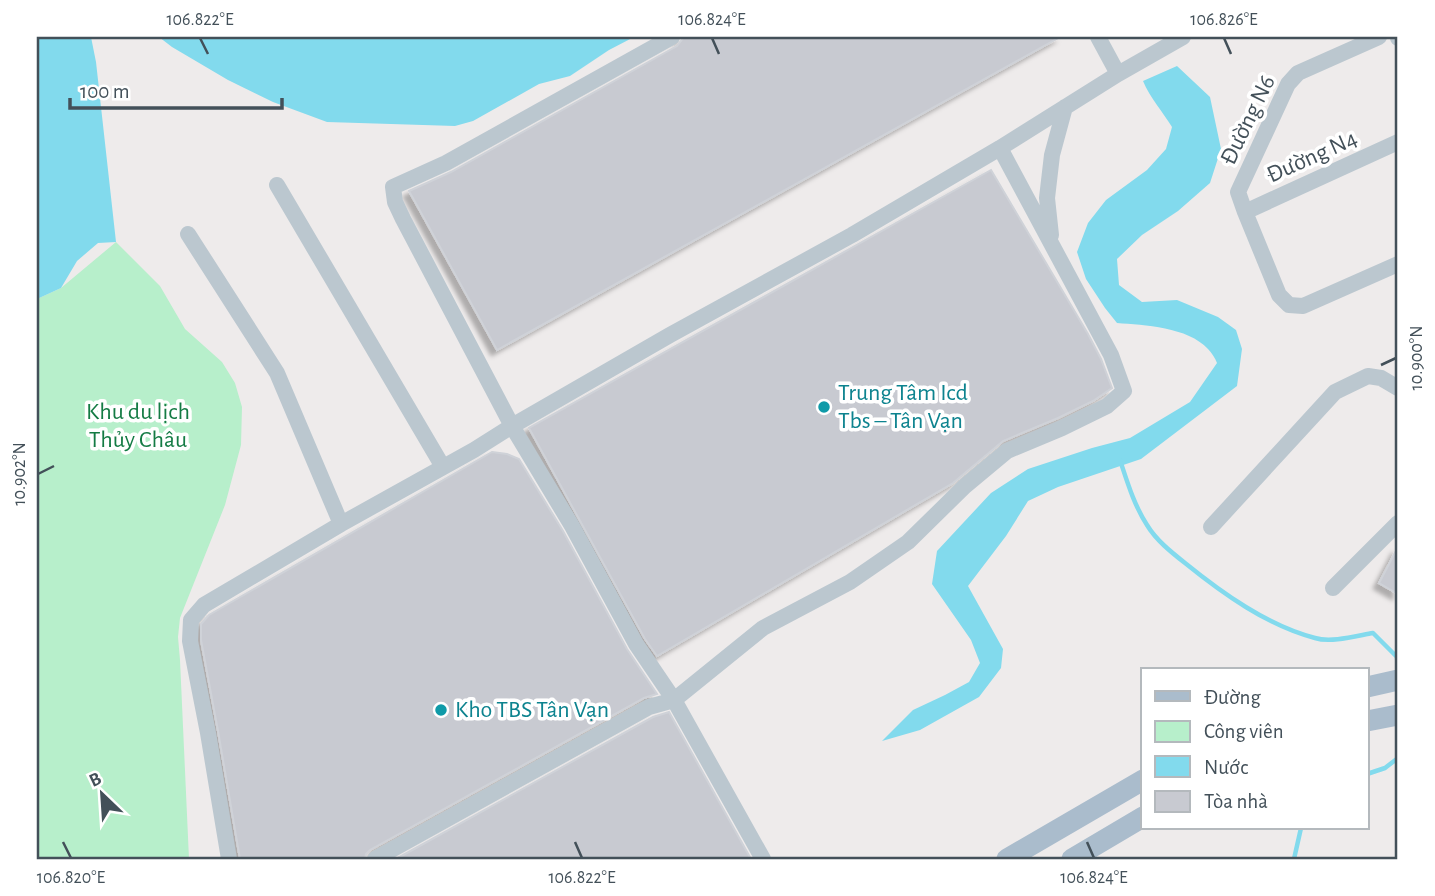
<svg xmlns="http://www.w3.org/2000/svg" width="1435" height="896" font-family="'Alegreya Sans',sans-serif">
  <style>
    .green { fill: #b7efcb }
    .water { fill: #82daed }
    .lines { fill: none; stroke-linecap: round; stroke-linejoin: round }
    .stream { stroke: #82daed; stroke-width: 4.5 }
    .building { fill: #c8cad1; stroke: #cfd2d8; stroke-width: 2; filter: url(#shadow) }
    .minor { stroke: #bbc7cf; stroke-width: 16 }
    .major { stroke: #aabccc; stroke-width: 21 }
    .ticks { fill: none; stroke: #435059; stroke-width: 2.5 }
    .culture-dot { fill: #0f9aa8; stroke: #fff; stroke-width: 2.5 }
    .labels { text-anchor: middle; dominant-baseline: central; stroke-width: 7; stroke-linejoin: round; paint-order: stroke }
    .street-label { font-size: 24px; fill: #435059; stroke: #fff }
    .culture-label { font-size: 24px; fill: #0d838f; stroke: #fff; text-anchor: start }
    .park-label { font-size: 24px; fill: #147b44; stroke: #fff }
    .neatline { fill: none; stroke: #435059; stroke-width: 2.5 }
    .ticks-label { font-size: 18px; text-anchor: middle; fill: #435059 }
  </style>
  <defs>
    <filter id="shadow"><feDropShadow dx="-5.5" dy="5.5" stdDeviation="2" flood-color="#0004"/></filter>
  </defs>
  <rect width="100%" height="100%" fill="#eeebeb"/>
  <path class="green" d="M 116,242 L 160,286 L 185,329 L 222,362 L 235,383 L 242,407 L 241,445 L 225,505 L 180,618 L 178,637 L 180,660 L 189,859 L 37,859 L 37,299 L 61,288 Z"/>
  <path class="water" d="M 37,37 L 91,37 L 96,62 L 116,242 L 98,243 L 77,261 L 61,288 L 37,299 Z
    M 159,37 L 634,37 L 609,50 L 570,76 L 539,84 L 473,121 L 455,126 L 327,122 L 273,102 L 228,80 L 172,47 Z
    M 1177,66 L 1210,97 L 1221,149 L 1210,183 L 1178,211 L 1142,235 L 1117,259 L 1119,285 L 1142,302 L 1177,300 L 1218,317 L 1236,330 L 1242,349 L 1237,386 L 1141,459 L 1058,487 L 1028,501 L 1006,536 L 968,586 L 1003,649 L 1001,668 L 979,697 L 920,730 L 882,741 L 913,710 L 945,695 L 969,682 L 980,663 L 971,640 L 932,584 L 937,551 L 991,493 L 1028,469 L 1092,448 L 1130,438 L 1190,402 L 1217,363 C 1215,358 1212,353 1208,349 C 1188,327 1144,325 1117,323 L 1105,308 L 1086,279 L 1077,252 L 1088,223 L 1106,200 L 1147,170 L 1166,149 L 1172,127 C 1163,112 1150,98 1143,81 Z"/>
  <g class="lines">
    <path class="stream" d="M 1120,460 C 1127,481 1134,505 1147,525 C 1156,540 1171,552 1185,563 C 1222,593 1268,626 1315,638 C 1331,643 1356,636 1373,633 L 1397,657 L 1398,670
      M 1367,774 L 1385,768 L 1398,758
      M 1294,859 L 1301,828"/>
  </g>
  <path class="building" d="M 684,37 L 1060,37 L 497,350 L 409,191 L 451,172 L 677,46 Z
    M 991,170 L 1088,334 L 1101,359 L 1112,388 L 1093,401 L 1058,418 L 1003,441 L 953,483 L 657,656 L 645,639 L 529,428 Z
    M 492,452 L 507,454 L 519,459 L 563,531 L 627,649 L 657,694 L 644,698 L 370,850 L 366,854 L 365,859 L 240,859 L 218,731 L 201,640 L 201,624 L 209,615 Z
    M 1398,547 L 1398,594 L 1379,583 Z
    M 669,712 L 751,859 L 396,859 L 653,717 Z"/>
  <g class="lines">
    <path class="minor" d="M 1098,37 L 1118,74
      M 1379,37 L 1298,73 L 1288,84 L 1238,192 L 1245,212 L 1279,295 L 1289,305 L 1303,306 L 1398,264
      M 1398,37 L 1398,38
      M 277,185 L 443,467
      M 1245,212 L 1398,142
      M 188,234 L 277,373 L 341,524 L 204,605 L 191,620 L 190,641 L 208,733 L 229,859
      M 1051,235 L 1047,198 L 1052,155 L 1065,107
      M 341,524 L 474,450 L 512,426 L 670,335 L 852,235 L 1000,148 L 1118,74 L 1183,37
      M 1211,527 L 1335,392 L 1368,376 L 1381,378 L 1398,388
      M 1333,588 L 1398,523
      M 375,859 L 649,707 L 674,700 L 636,644 L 572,526 L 512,426 L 403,219 L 395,202 L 393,187 L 446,163 L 672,37
      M 763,859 L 674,700 L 763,628 L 850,582 L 908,542 L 965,486 L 1007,451 L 1062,428 L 1107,406 L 1124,391 L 1111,355 L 1000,148"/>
    <path class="major" d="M 1367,687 L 1398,680
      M 1367,721 L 1398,715
      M 1007,859 L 1143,780
      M 1072,859 L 1143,817"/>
  </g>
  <path class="ticks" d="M 200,38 L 208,54M 712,38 L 719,54M 1224,38 L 1231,54M 1381,365 L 1396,358M 38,474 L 54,466M 63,842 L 71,858M 575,842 L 582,858M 1087,842 L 1094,858"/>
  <g class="culture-dot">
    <circle cx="824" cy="407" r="7"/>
    <circle cx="441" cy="710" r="7"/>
  </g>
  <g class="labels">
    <g class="street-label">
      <text transform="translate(1248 120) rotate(-64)">Đường N6</text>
      <text transform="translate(1312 157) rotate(-24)">Đường N4</text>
    </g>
    <g class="culture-label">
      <text x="838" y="393">Trung Tâm Icd<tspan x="838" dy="28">Tbs – Tân Vạn</tspan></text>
      <text x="455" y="710">Kho TBS Tân Vạn</text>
    </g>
    <g class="park-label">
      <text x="138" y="412">Khu du lịch<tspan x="138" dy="28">Thủy Châu</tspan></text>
    </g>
  </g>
  <rect width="1435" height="896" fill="none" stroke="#ffffff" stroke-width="77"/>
  <rect x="1141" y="668" width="228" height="161" fill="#ffffff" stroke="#b4b9bd" stroke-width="2"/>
  <rect x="1155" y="691" width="35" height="10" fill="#aabccc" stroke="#b4b9bd" stroke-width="2"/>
  <text x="1204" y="704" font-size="21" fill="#435059">Đường</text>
  <rect x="1155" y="721" width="35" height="21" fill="#b7efcb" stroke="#b4b9bd" stroke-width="2"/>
  <text x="1204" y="738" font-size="21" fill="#435059">Công viên</text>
  <rect x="1155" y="756" width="35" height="21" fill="#82daed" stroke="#b4b9bd" stroke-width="2"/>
  <text x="1204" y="774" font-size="21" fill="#435059">Nước</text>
  <rect x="1155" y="791" width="35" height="21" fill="#c8cad1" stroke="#b4b9bd" stroke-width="2"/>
  <text x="1204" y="808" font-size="21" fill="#435059">Tòa nhà</text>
  <g transform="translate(102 794) rotate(335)" stroke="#ffffff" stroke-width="5" paint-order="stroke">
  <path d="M0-5L12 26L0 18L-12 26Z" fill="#435059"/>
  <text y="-10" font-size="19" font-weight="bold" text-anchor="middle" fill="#435059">B</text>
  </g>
  <path d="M70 98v10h212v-10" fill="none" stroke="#435059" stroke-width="3.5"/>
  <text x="80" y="98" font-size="21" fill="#435059" stroke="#ffffff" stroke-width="5" paint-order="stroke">100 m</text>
  <rect x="38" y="38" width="1358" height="820" class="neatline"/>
  <g class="ticks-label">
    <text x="200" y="25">106.822°E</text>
    <text x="712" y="25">106.824°E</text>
    <text x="1224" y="25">106.826°E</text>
    <text transform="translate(1416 358) rotate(-90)" y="6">10.900°N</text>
    <text transform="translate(19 474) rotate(-90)" y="6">10.902°N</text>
    <text x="71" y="883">106.820°E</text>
    <text x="582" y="883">106.822°E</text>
    <text x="1094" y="883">106.824°E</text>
  </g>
</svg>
